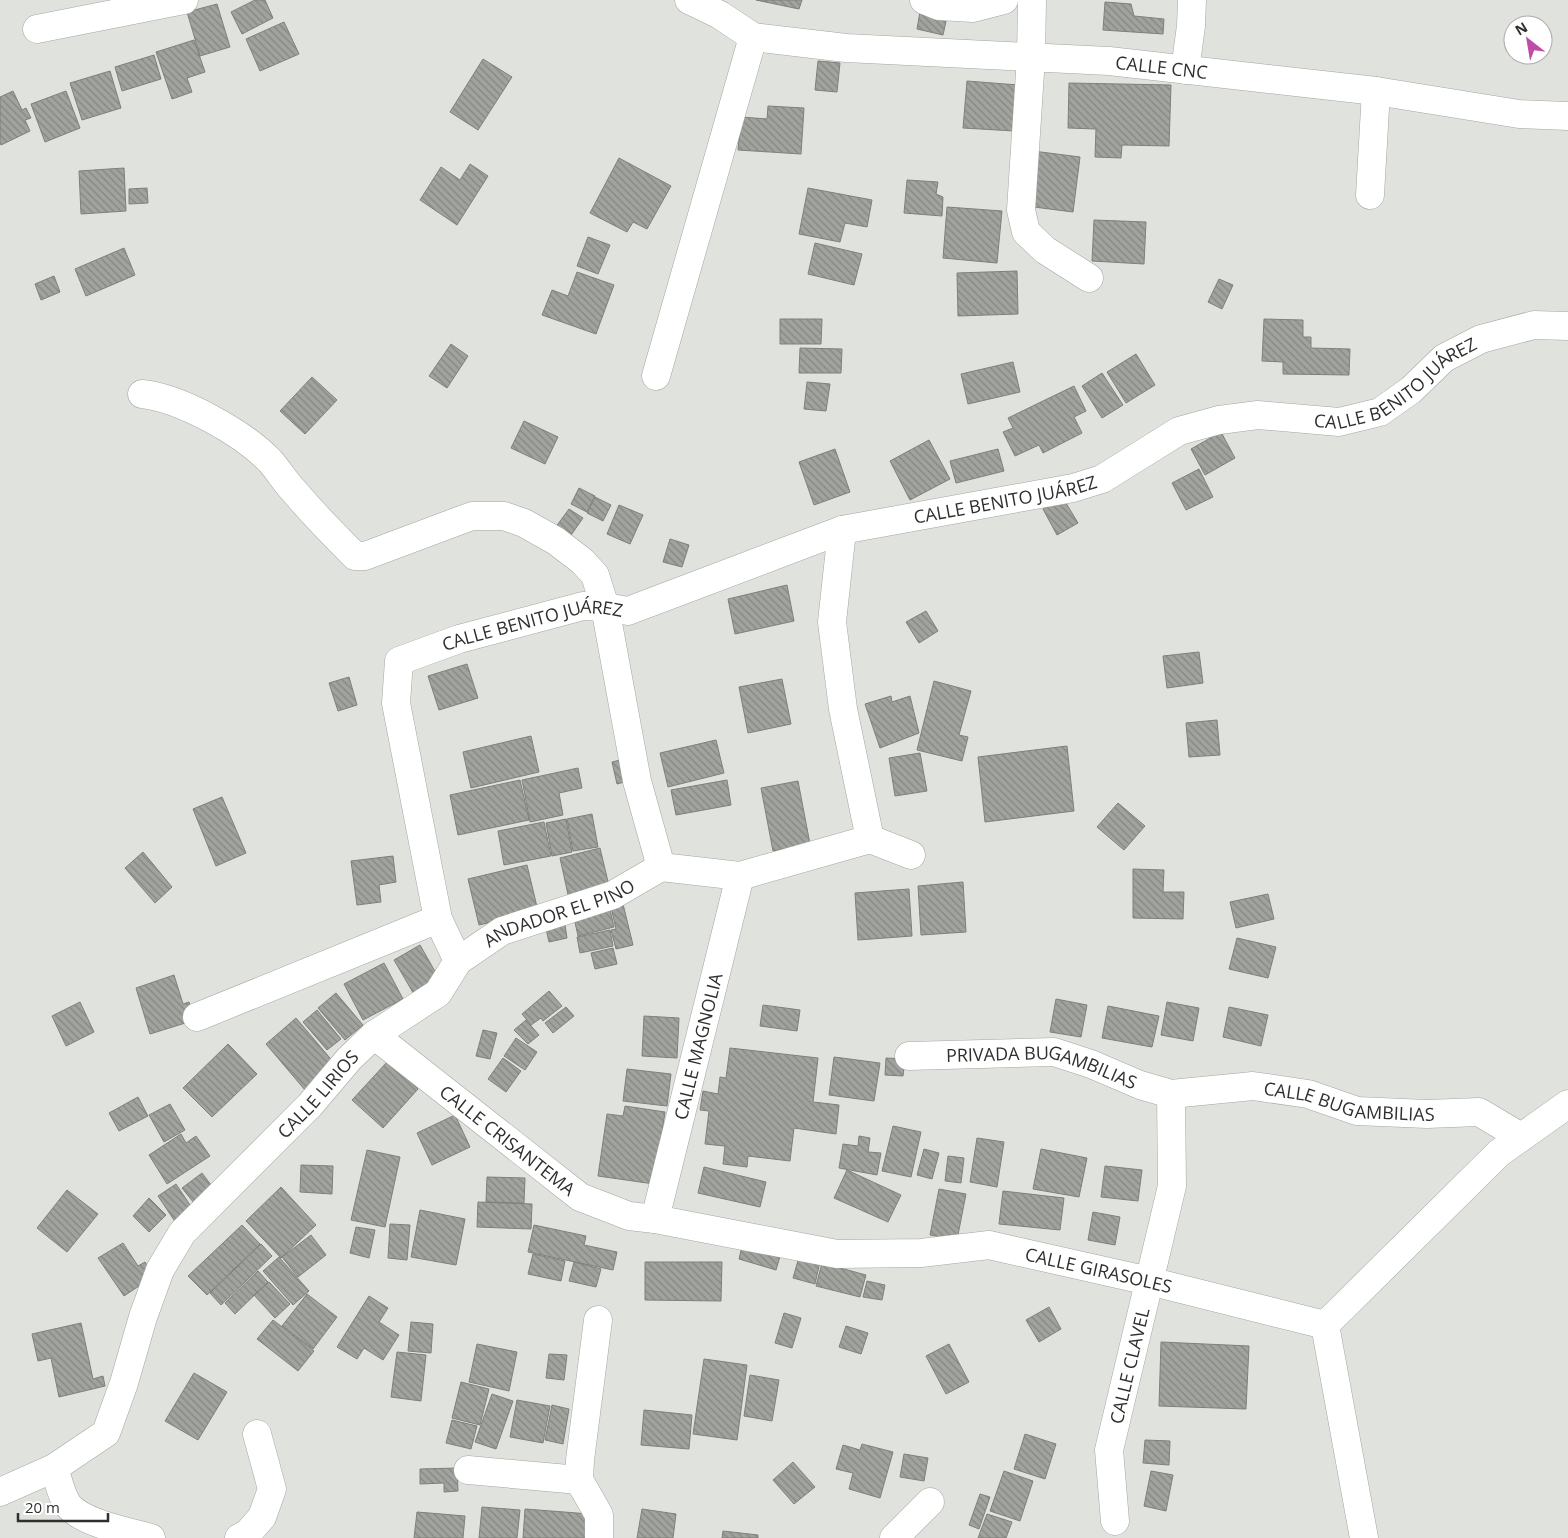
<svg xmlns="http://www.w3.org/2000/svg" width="1568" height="1538" font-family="'Open Sans',sans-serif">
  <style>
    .building { fill: url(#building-back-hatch); stroke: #7e807b }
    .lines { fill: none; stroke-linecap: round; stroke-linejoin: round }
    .minor-casing { stroke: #a3a6a0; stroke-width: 29 }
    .minor { stroke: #fff; stroke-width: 28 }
    .labels { text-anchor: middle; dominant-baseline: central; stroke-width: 4; stroke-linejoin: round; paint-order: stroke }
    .street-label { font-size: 18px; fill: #2f302e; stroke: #fff }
  </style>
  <defs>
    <pattern id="building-back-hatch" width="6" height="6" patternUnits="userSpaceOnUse" patternTransform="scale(1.25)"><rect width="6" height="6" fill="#a1a49e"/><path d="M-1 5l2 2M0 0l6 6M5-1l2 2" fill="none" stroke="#848681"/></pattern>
  </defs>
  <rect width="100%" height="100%" fill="#e0e3dd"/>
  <path class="building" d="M 255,0 L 265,0 L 273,18 L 242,34 L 231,12 Z
    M 756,0 L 802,0 L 799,9 Z
    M 1105,2 L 1131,4 L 1134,16 L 1164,19 L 1163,34 L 1103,30 Z
    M 217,4 L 230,47 L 200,56 L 187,12 Z
    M 920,12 L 947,17 L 943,35 L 917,29 Z
    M 284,22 L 299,54 L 260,71 L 246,39 Z
    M 194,40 L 205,72 L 187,78 L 192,92 L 172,99 L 156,52 Z
    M 154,55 L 161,79 L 122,91 L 115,67 Z
    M 483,59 L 512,77 L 478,130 L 450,112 Z
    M 818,61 L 840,63 L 837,92 L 815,90 Z
    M 110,71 L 121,108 L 82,120 L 70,83 Z
    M 967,81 L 1018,85 L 1014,131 L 963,128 Z
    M 1069,83 L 1171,85 L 1169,146 L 1122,145 L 1121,158 L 1095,157 L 1096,129 L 1068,128 Z
    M 13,91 L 22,110 L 26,108 L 31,118 L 25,120 L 30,131 L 1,145 L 0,143 L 0,97 Z
    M 66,91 L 80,128 L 45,142 L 31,104 Z
    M 768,106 L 804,108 L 801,154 L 738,150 L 741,117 L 767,119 Z
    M 1033,151 L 1080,157 L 1073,212 L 1026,206 Z
    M 619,158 L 671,186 L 647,229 L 633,222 L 627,232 L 590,213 Z
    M 470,164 L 488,176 L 457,225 L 420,200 L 441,167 L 460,180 Z
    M 124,168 L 126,211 L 81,214 L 79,171 Z
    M 907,180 L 938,182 L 936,194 L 943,197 L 942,216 L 904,213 Z
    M 147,188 L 148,203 L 129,204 L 129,189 Z
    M 808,188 L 872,200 L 867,227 L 845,223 L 840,242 L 799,234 Z
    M 947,207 L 1002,211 L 997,263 L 943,258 Z
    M 1094,220 L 1146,222 L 1144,264 L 1092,261 Z
    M 588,237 L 610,245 L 598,274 L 577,266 Z
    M 815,243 L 862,254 L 854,285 L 808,274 Z
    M 124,248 L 135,275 L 86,296 L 75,269 Z
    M 1017,271 L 1018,314 L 958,316 L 957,273 Z
    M 577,272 L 614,285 L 596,334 L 542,315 L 552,290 L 568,296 Z
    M 54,276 L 60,292 L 41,300 L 35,284 Z
    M 1219,279 L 1233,285 L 1222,309 L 1208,302 Z
    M 780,319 L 822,319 L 821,344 L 780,344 Z
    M 1264,319 L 1303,320 L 1303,337 L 1311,337 L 1311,348 L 1350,349 L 1349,375 L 1283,374 L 1283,362 L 1262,361 Z
    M 451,344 L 468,356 L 447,388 L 429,376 Z
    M 800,348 L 842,349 L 841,373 L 799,373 Z
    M 1136,354 L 1155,385 L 1126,403 L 1107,372 Z
    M 1013,362 L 1020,392 L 968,404 L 961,374 Z
    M 1102,373 L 1123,405 L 1102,418 L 1082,386 Z
    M 312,377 L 337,400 L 305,434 L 280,411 Z
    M 807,382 L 830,384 L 826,411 L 804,409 Z
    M 1074,386 L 1086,411 L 1074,417 L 1082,433 L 1043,453 L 1039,445 L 1015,456 L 1003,432 L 1013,428 L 1008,418 Z
    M 524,421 L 558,437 L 545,464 L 511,448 Z
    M 1221,432 L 1235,458 L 1205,475 L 1191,449 Z
    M 929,440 L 950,479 L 910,500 L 890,461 Z
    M 835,449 L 850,492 L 814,505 L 799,462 Z
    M 998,449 L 1004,471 L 956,483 L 950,461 Z
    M 1199,469 L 1213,497 L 1186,510 L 1172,483 Z
    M 579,488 L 595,496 L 587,512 L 571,504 Z
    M 595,497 L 611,505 L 603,521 L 587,513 Z
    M 1063,498 L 1078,523 L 1057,535 L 1043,509 Z
    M 619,505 L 643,515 L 630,544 L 607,534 Z
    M 569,509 L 583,518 L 569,538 L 555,528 Z
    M 670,539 L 689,545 L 682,567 L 663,562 Z
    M 787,585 L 794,621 L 735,634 L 728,599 Z
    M 926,611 L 938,631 L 919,643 L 906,622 Z
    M 1199,652 L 1203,683 L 1167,688 L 1163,656 Z
    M 467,664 L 478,698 L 439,710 L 428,676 Z
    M 349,677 L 357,705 L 338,711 L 329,683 Z
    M 782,679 L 791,724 L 748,733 L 739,687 Z
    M 934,681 L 971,691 L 959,735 L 968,737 L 962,761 L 917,750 Z
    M 891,696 L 892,702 L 910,696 L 919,733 L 880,748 L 865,704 Z
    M 1217,720 L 1220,755 L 1189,757 L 1186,723 Z
    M 531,736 L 539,772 L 471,788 L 463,752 Z
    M 716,740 L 724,773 L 668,787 L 660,753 Z
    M 1067,746 L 1074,811 L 985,822 L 978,757 Z
    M 920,753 L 927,791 L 895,796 L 889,758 Z
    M 628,758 L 632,780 L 617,784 L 612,762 Z
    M 578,768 L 582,788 L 559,793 L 563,815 L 530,822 L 522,780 Z
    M 520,780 L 529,820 L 458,835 L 450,795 Z
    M 727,780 L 731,805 L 676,815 L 671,790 Z
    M 798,781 L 810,844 L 773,851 L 761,788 Z
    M 222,797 L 246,853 L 216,866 L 193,809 Z
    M 1118,803 L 1145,826 L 1124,850 L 1097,827 Z
    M 592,814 L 598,847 L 573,851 L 567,819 Z
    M 566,819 L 572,852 L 552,856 L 546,823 Z
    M 544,822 L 551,856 L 504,865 L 498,831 Z
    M 600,848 L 610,890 L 569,899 L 560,858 Z
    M 143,852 L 172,887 L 155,903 L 125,868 Z
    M 393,856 L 396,882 L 379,885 L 381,902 L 357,905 L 351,861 Z
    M 527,865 L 538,911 L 479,925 L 468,879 Z
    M 1133,869 L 1164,870 L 1163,892 L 1184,892 L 1183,919 L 1133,918 Z
    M 963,882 L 966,932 L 921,935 L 918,886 Z
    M 909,889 L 912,936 L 858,940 L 855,893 Z
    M 1268,894 L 1274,919 L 1236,928 L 1230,902 Z
    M 623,904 L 633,945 L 616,949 L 611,930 L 616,929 L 611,907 Z
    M 609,905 L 614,927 L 578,936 L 573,913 Z
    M 565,925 L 567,938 L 549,942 L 546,929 Z
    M 610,930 L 613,946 L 580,953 L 577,937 Z
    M 1237,938 L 1276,947 L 1268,978 L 1229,969 Z
    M 420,945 L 441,982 L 415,996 L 394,960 Z
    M 613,948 L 617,964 L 595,969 L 591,953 Z
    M 384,963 L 403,999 L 363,1020 L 344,984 Z
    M 174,975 L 183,1004 L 189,1002 L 195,1020 L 150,1034 L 136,988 Z
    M 549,991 L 562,1006 L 543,1021 L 541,1018 L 531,1025 L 522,1014 Z
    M 336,993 L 363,1025 L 345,1040 L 318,1008 Z
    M 1056,999 L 1087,1005 L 1081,1037 L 1050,1032 Z
    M 80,1002 L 94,1032 L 66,1046 L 52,1016 Z
    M 1167,1002 L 1199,1008 L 1193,1041 L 1161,1035 Z
    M 763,1005 L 800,1010 L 797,1031 L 760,1026 Z
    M 1108,1006 L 1159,1016 L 1152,1047 L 1102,1038 Z
    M 566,1007 L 574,1016 L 553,1033 L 545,1023 Z
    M 1229,1007 L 1268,1015 L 1261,1046 L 1223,1037 Z
    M 317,1010 L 341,1039 L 327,1050 L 303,1022 Z
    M 644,1016 L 679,1018 L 677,1058 L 642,1056 Z
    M 296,1018 L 335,1064 L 305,1090 L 266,1044 Z
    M 526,1020 L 539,1035 L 528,1044 L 514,1030 Z
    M 483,1030 L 497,1033 L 490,1059 L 476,1056 Z
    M 516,1038 L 537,1052 L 525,1070 L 504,1056 Z
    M 228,1044 L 257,1074 L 212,1117 L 183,1088 Z
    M 730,1048 L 818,1058 L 813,1102 L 839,1105 L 836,1134 L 794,1128 L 790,1161 L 748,1156 L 747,1167 L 723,1164 L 725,1146 L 705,1144 L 709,1111 L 700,1110 L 703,1091 L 718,1094 L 720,1077 L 726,1078 Z
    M 834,1057 L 880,1063 L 874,1101 L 829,1095 Z
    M 503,1058 L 521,1071 L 506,1092 L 488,1079 Z
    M 886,1058 L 905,1059 L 903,1076 L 885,1075 Z
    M 388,1061 L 418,1089 L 383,1128 L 352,1100 Z
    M 627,1069 L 671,1074 L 667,1106 L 623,1101 Z
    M 138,1097 L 148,1116 L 119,1131 L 109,1113 Z
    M 170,1104 L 185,1130 L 164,1142 L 149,1115 Z
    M 625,1106 L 665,1112 L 654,1184 L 598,1176 L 607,1114 L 623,1116 Z
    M 455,1115 L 470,1147 L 432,1165 L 417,1133 Z
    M 893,1126 L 921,1132 L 911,1177 L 882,1171 Z
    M 181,1134 L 186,1143 L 196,1136 L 210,1156 L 167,1184 L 149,1155 Z
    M 859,1136 L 870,1138 L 868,1152 L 881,1153 L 877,1175 L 839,1168 L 843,1144 L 858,1146 Z
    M 977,1138 L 1004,1142 L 997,1187 L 970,1182 Z
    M 924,1149 L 939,1153 L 932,1179 L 917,1175 Z
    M 1041,1149 L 1087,1158 L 1079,1197 L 1033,1189 Z
    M 367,1150 L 400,1157 L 385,1227 L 351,1220 Z
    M 948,1156 L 964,1158 L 961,1183 L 945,1181 Z
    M 301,1165 L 333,1166 L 332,1194 L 300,1192 Z
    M 1105,1166 L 1142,1170 L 1138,1201 L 1101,1197 Z
    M 704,1167 L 766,1182 L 760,1207 L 698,1193 Z
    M 847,1170 L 901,1195 L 888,1222 L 834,1198 Z
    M 202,1173 L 217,1193 L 198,1208 L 182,1188 Z
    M 487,1177 L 525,1178 L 524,1203 L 486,1202 Z
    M 176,1184 L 194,1211 L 176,1223 L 158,1196 Z
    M 281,1187 L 316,1225 L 281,1258 L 246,1221 Z
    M 939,1189 L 966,1194 L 957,1240 L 930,1235 Z
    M 67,1190 L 98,1214 L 67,1252 L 37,1228 Z
    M 1003,1191 L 1064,1198 L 1060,1230 L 999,1224 Z
    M 149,1198 L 166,1215 L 149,1232 L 133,1216 Z
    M 478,1202 L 532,1204 L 531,1229 L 477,1227 Z
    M 420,1210 L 465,1219 L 456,1265 L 411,1257 Z
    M 1093,1212 L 1120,1217 L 1115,1245 L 1088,1240 Z
    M 390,1224 L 410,1225 L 407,1260 L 388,1258 Z
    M 242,1225 L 260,1244 L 207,1295 L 188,1276 Z
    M 534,1225 L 586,1236 L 584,1245 L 617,1252 L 613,1270 L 528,1252 Z
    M 356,1227 L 375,1230 L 369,1258 L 350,1253 Z
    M 311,1235 L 326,1255 L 298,1277 L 282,1257 Z
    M 743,1242 L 781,1253 L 776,1270 L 739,1259 Z
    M 123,1243 L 138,1266 L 145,1262 L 154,1276 L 124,1296 L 98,1258 Z
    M 261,1244 L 272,1256 L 221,1305 L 210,1293 Z
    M 533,1254 L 565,1261 L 561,1281 L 528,1274 Z
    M 279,1257 L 309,1291 L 293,1305 L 263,1271 Z
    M 799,1257 L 820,1262 L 815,1284 L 793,1278 Z
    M 574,1262 L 601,1269 L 596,1287 L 569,1281 Z
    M 645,1262 L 722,1262 L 721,1301 L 645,1300 Z
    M 822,1263 L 866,1275 L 860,1297 L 816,1286 Z
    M 258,1271 L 268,1282 L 235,1314 L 225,1303 Z
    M 867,1281 L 885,1285 L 882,1300 L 863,1297 Z
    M 269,1282 L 290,1304 L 275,1318 L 254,1295 Z
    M 307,1294 L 337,1317 L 313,1349 L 282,1326 Z
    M 369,1296 L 388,1308 L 379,1322 L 399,1335 L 383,1360 L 364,1348 L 357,1359 L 337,1347 Z
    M 1049,1307 L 1061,1329 L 1039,1342 L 1026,1320 Z
    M 784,1313 L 801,1318 L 792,1348 L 775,1343 Z
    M 273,1320 L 314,1351 L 298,1371 L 257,1339 Z
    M 411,1322 L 433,1324 L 431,1353 L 408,1351 Z
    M 81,1323 L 93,1379 L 103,1376 L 105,1386 L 59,1397 L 51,1358 L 38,1361 L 32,1334 Z
    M 846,1326 L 868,1333 L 861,1354 L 839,1347 Z
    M 1161,1342 L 1249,1346 L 1246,1409 L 1159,1406 Z
    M 477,1344 L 517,1352 L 509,1391 L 469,1382 Z
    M 949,1344 L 969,1382 L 946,1394 L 926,1356 Z
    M 397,1352 L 426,1355 L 421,1401 L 391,1397 Z
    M 549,1354 L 567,1355 L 564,1380 L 546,1378 Z
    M 704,1359 L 747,1365 L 737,1440 L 693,1434 Z
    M 194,1373 L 227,1392 L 198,1440 L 165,1421 Z
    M 750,1375 L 779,1380 L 772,1421 L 744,1416 Z
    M 461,1382 L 489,1389 L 480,1425 L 452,1418 Z
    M 492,1394 L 513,1401 L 496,1449 L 475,1442 Z
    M 517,1400 L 550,1406 L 543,1443 L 510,1437 Z
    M 552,1405 L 569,1409 L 563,1444 L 545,1440 Z
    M 644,1410 L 692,1415 L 689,1449 L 641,1445 Z
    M 452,1420 L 477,1426 L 471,1449 L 446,1443 Z
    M 1025,1434 L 1056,1444 L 1045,1479 L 1014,1469 Z
    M 1145,1440 L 1170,1441 L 1169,1465 L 1143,1463 Z
    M 862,1444 L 893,1452 L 880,1498 L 849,1489 L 853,1473 L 836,1469 L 843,1445 L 860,1450 Z
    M 904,1454 L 928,1458 L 924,1481 L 900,1477 Z
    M 793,1462 L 815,1487 L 794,1504 L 773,1480 Z
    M 457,1468 L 458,1491 L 444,1492 L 444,1483 L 420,1484 L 420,1469 Z
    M 1004,1471 L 1033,1481 L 1020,1521 L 990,1511 Z
    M 1151,1471 L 1173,1475 L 1166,1511 L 1144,1506 Z
    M 980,1494 L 990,1497 L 979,1529 L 969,1525 Z
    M 482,1507 L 520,1510 L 517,1538 L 479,1538 Z
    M 525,1509 L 590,1514 L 589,1538 L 523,1538 Z
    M 642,1509 L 676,1514 L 673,1538 L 637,1538 Z
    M 417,1512 L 465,1516 L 463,1538 L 414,1538 Z
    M 987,1514 L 1012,1522 L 1006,1538 L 978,1538 Z
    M 723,1531 L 758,1535 L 758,1538 L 722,1538 Z"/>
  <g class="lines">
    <defs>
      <g id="minor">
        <path id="s1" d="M 689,0 L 720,15 L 753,37 L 846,48 L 1109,61 L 1376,91 L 1519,114 L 1568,116"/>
        <path d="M 924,0 L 939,6 L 973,8 L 1004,0"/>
        <path d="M 1032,0 L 1031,57 L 1021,210 L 1026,232 L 1045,250 L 1089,278"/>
        <path d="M 37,29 L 184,0"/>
        <path d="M 1185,70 L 1191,26 L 1192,0"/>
        <path d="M 1370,195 L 1376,91"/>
        <path d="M 656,376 L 753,37"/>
        <path d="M 142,394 C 181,398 243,433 270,461 C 279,471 285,482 294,491 C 313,514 334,535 355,556 L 365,556 L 472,516 L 504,516 L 524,523 L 556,541 L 582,561 L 595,575 L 605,607 L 637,781 L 661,867 L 740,876 L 870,839 L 911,855"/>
        <path d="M 842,530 L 832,622 L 843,709 L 870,839"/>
        <path id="s2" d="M 458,961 L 438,919 L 396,703 L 399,661 L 459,639 L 583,606 L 605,607 L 628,611 L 842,530 L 1073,488 L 1102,479 L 1179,431 L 1219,420 L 1258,415 L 1339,422 L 1380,412 L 1411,390 L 1444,358 L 1481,339 L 1534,325 L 1568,326"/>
        <path d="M 197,1017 L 438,919"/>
        <path id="s3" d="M 374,1035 L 580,1197 L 629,1216 L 655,1219 L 837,1254 L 921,1253 L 989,1245 L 1149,1281 L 1325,1325"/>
        <path id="s4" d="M 909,1056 L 1054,1052 L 1091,1064 L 1140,1085 L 1171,1094 L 1253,1086 L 1308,1094 L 1357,1111 L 1427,1114 L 1479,1112 L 1521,1137"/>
        <path id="s5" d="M 655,1219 L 740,876"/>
        <path d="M 1325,1325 L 1499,1153 L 1568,1104"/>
        <path d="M 1325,1325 L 1364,1538"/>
        <path d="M 54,1468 C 58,1479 61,1495 68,1505 C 82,1523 129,1532 151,1538"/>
        <path d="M 468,1470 L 579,1480"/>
        <path d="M 579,1480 L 580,1460 L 598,1320"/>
        <path d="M 579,1480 L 599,1515 L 599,1538"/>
        <path id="s6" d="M 0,1492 L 54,1468 L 106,1433 L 124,1383 L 143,1317 L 160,1270 L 182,1233 L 310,1105 L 349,1059 L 374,1035 L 438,993 L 458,961 L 502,931 L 613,895 L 661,867"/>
        <path id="s7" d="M 1115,1521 L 1109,1450 L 1172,1186 L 1171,1094"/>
        <path d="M 239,1538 L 248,1533 L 262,1517 L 272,1489 L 257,1434"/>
        <path d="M 894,1538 L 930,1502"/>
      </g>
    </defs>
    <use href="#minor" class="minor-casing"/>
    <use href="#minor" class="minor"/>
  </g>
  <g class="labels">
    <g class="street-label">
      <text stroke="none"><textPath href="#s1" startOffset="484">CALLE CNC</textPath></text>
      <text stroke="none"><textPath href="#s2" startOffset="1361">CALLE BENITO JUÁREZ</textPath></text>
      <text stroke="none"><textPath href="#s2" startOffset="941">CALLE BENITO JUÁREZ</textPath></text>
      <text stroke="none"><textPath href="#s2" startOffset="448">CALLE BENITO JUÁREZ</textPath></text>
      <text stroke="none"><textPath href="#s6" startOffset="840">ANDADOR EL PINO</textPath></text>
      <text stroke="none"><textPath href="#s5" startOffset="178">CALLE MAGNOLIA</textPath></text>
      <text stroke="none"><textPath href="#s4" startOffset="135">PRIVADA BUGAMBILIAS</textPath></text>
      <text stroke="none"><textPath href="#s6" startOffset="531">CALLE LIRIOS</textPath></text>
      <text stroke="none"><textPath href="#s4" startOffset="450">CALLE BUGAMBILIAS</textPath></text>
      <text stroke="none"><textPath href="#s3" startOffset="170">CALLE CRISANTEMA</textPath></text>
      <text stroke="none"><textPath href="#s3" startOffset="791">CALLE GIRASOLES</textPath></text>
      <text stroke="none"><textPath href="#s7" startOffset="158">CALLE CLAVEL</textPath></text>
    </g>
  </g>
  <g transform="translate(1528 40) rotate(329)"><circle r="24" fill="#ffffff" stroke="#acacab"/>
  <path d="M0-4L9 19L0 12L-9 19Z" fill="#bf4da7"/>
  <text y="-8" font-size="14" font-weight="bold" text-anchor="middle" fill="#2f302e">N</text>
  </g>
  <path d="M18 1513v8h90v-8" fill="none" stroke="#2f302e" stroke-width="2.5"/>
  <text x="25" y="1513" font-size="15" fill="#2f302e" stroke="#ffffff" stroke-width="4" paint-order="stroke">20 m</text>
</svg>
